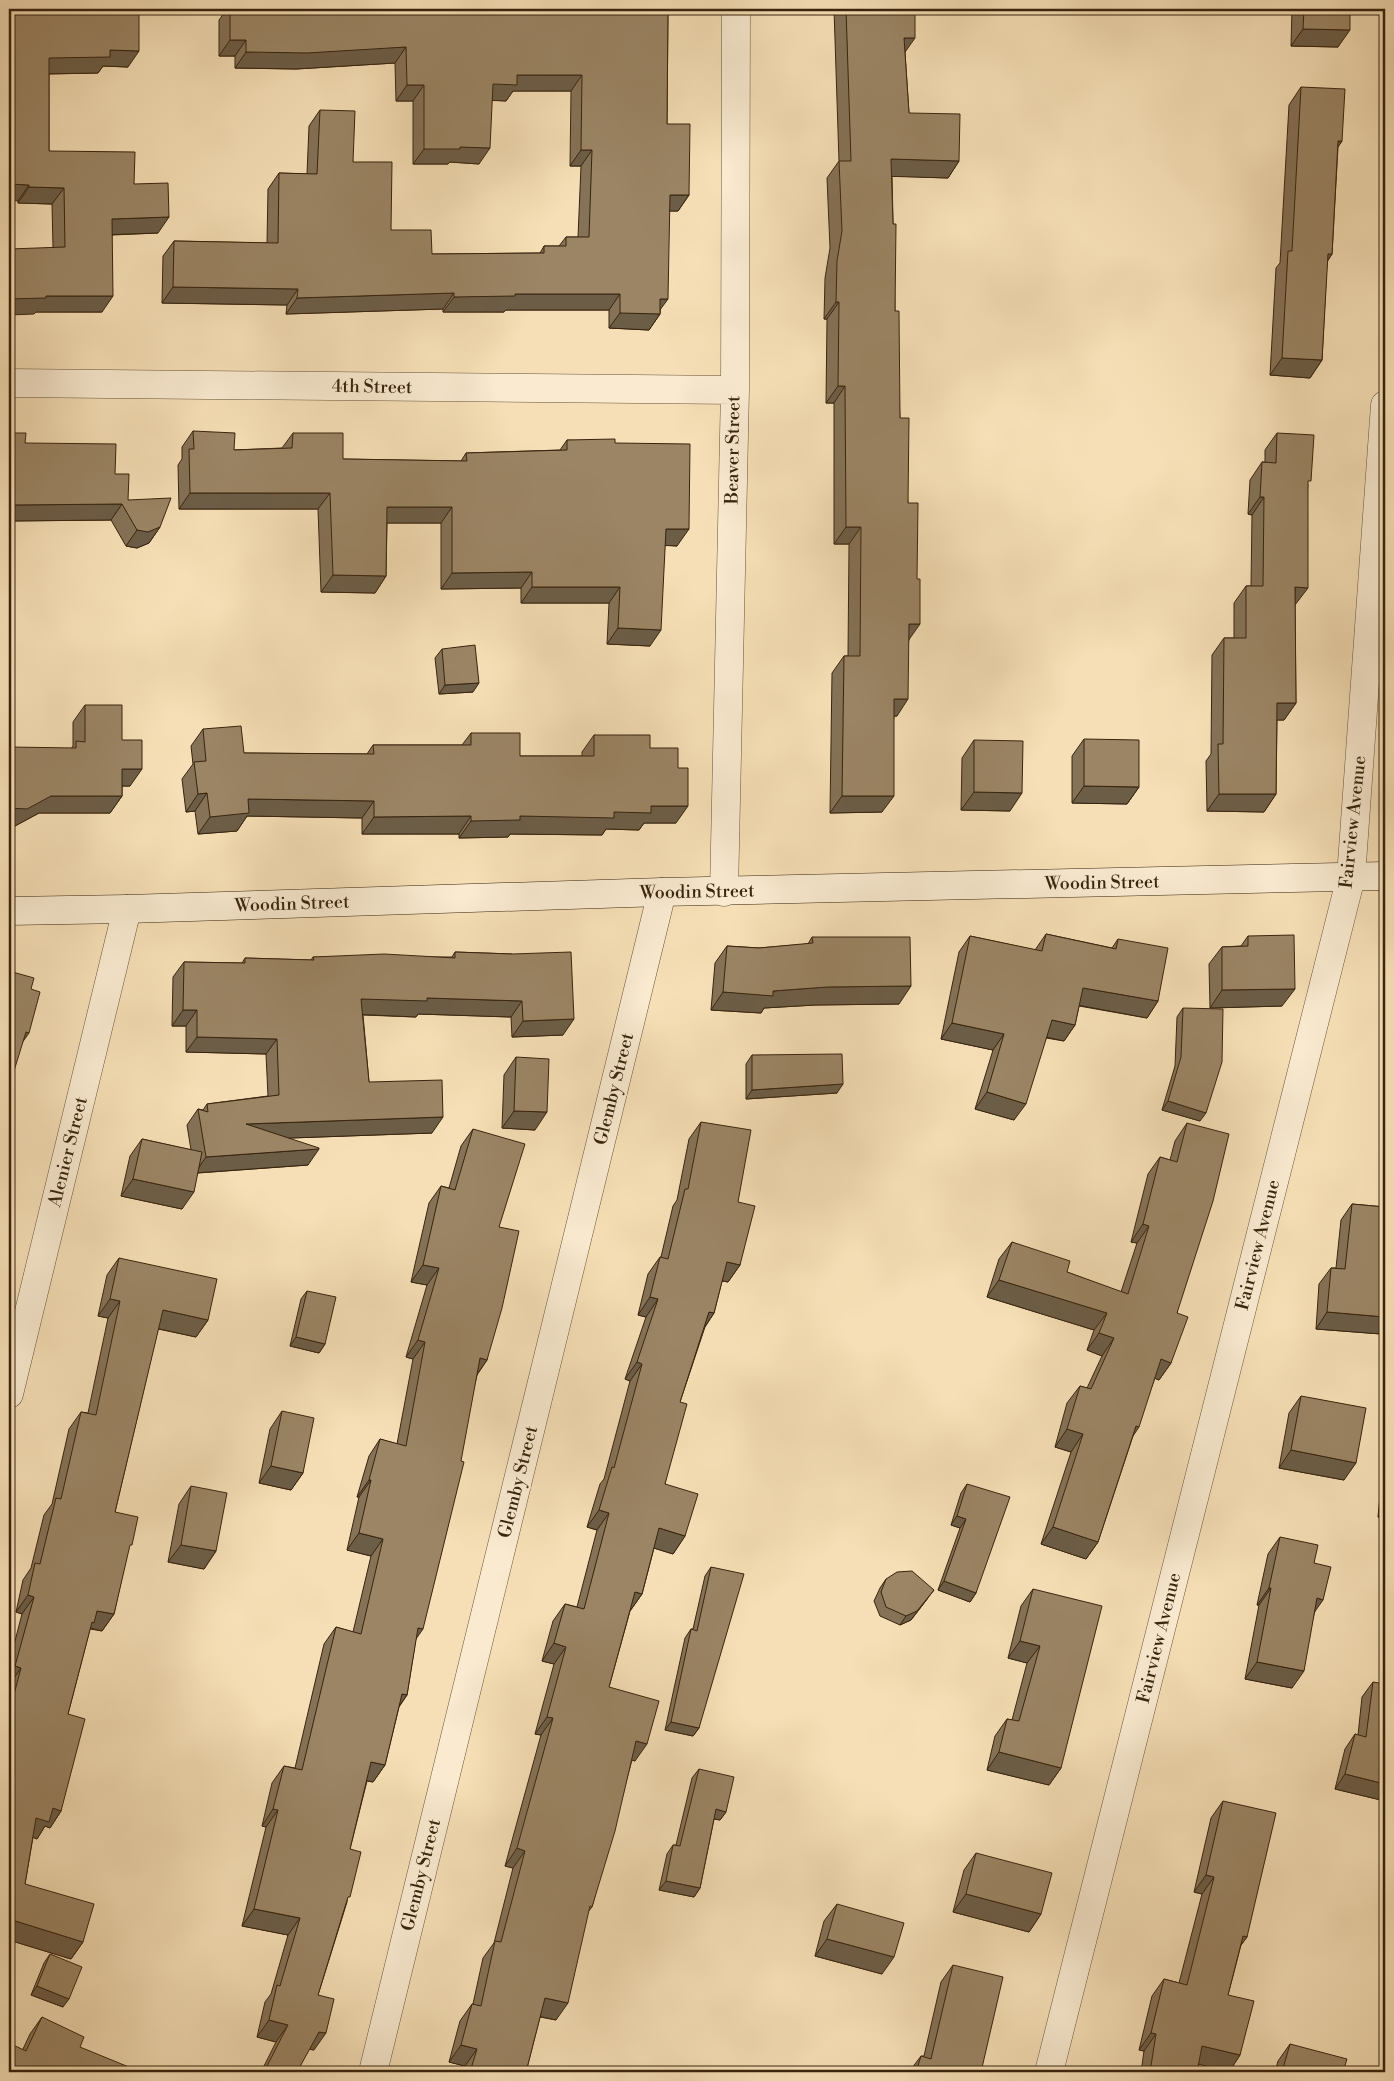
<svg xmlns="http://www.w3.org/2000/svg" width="1394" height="2081" font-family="'Libre Bodoni',serif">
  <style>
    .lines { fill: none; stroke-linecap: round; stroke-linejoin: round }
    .minor-casing { stroke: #685338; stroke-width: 29 }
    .tertiary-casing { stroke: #685338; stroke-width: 29 }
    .secondary-casing { stroke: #38240e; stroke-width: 29 }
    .minor { stroke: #f9ead0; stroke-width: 28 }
    .tertiary { stroke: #f9ead0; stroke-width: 28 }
    .secondary { stroke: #f9ead0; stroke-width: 28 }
    .wall { fill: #857257; stroke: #38240e }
    .shaded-wall { fill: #6c5d47; stroke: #38240e }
    .building { fill: #9b8565; stroke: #38240e }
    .labels { text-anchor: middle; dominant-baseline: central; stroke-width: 4.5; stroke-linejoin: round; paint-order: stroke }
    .street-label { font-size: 18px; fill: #38240e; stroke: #f9ead0 }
  </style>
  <rect width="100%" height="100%" fill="#f6dfb6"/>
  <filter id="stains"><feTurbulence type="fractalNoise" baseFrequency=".004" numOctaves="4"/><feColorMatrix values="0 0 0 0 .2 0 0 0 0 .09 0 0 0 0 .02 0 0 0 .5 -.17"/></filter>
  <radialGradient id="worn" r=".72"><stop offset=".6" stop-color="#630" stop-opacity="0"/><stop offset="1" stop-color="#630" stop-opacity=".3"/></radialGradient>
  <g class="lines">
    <defs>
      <path id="minor" d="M 9,383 L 735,390
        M 724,892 L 735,390 L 736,9
        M 9,1394 L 127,909
        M 373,2072 L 662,892
        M 1049,2072 L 1351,877"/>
      <path id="tertiary" d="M 1351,877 L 1385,405"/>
      <path id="secondary" d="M 9,911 L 127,909 L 662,892 L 1385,876"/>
    </defs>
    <use href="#minor" class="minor-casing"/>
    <use href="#tertiary" class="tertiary-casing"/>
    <use href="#secondary" class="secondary-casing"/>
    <use href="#minor" class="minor"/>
    <use href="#tertiary" class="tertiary"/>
    <use href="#secondary" class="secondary"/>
  </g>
  <path class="wall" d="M 9,9 L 128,67 L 103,66 L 98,73 L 49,74 L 49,151 L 134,184 L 158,233 L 112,235 L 102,312 L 36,312 L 34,314 L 53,247 L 52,204 L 18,203 Z
    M 227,9 L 668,9 L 667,124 L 689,195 L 678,211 L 669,211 L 660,314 L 649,330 L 609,328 L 609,310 L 506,310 L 504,312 L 443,312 L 443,309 L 286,314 L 287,305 L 162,303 L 163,256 L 174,241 L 267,243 L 268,189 L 279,173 L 307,174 L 309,126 L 320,110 L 353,162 L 391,230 L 432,254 L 540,253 L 544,246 L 559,246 L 566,237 L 578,237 L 581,166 L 570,166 L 571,91 L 513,91 L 506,101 L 492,100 L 479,164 L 450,162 L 448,164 L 413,164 L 413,101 L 396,101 L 395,63 L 296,69 L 235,68 L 235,56 L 219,56 L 219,20 Z
    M 834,9 L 915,9 L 905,53 L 909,113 L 959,161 L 948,178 L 892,176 L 895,311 L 900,418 L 908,503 L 909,639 L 897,716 L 894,716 L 882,812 L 830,813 L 832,673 L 844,656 L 848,656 L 849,544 L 834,544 L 834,403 L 826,403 L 827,319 L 824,319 L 825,278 L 830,248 L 827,178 L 839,161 Z
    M 1292,9 L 1350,9 L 1338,47 L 1291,46 Z
    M 1301,87 L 1342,141 L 1338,147 L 1332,254 L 1327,262 L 1322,360 L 1310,378 L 1270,375 L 1276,268 L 1280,263 L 1289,105 Z
    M 193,431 L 234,450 L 282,448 L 293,433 L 343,459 L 461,461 L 466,453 L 560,450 L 567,440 L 615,443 L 677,546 L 665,545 L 650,646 L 607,644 L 609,603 L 521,603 L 521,588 L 441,589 L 441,523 L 387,523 L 386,576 L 375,593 L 321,592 L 318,509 L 179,509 L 178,465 L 182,459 L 182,447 Z
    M 9,433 L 25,443 L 115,474 L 128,500 L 160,527 L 149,543 L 137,548 L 126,546 L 111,520 L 11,521 L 10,577 L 9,579 Z
    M 1277,433 L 1308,485 L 1295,605 L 1296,703 L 1284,720 L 1277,720 L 1276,794 L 1264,812 L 1207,811 L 1206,761 L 1211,754 L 1212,655 L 1224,638 L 1234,638 L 1234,603 L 1246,586 L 1251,586 L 1252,515 L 1248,514 L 1250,480 L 1262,462 L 1265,462 L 1265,450 Z
    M 442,649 L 473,692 L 439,694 L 435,658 Z
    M 85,705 L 122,740 L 130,786 L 122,786 L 122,796 L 110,813 L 39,813 L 15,826 L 73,746 L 73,722 Z
    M 203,729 L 244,753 L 367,754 L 373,745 L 462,745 L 471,733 L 520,756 L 582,756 L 582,752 L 594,735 L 650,748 L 676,823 L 644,823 L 639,830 L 606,829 L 602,835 L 510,834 L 508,837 L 459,838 L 459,834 L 362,834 L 362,818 L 247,816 L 237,831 L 198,834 L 195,811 L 186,812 L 182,779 L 193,764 L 191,746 Z
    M 1084,739 L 1139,787 L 1127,804 L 1072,803 L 1072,756 Z
    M 974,740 L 1010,811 L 961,810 L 962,758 Z
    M 1046,934 L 1112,948 L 1118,939 L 1158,1001 L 1147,1018 L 1079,1006 L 1075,1025 L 1064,1041 L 1046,1038 L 1014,1120 L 975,1109 L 993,1050 L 941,1039 L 959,952 L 970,936 L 1035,950 Z
    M 1248,936 L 1282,1006 L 1210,1008 L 1209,964 L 1222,947 L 1241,946 Z
    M 812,937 L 899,1004 L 815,1005 L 764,1008 L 761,1013 L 711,1010 L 715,963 L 727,946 L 759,948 L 808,944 Z
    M 455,952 L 512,954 L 563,1035 L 512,1037 L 511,1017 L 418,1014 L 416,1017 L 363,1015 L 369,1082 L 432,1133 L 289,1138 L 308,1165 L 198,1173 L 182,1209 L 121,1196 L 130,1156 L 142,1139 L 191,1150 L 187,1125 L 198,1109 L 203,1110 L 207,1104 L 268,1096 L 266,1054 L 186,1052 L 186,1026 L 172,1026 L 173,977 L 184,962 L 242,963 L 245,958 L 311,960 L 313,957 L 452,957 Z
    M 1183,1008 L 1200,1121 L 1162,1110 L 1175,1066 L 1177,1017 Z
    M 752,1055 L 837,1093 L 746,1099 L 746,1064 Z
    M 516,1057 L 535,1130 L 502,1128 L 504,1075 Z
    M 701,1122 L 738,1202 L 740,1265 L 728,1282 L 722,1281 L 714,1313 L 705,1327 L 680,1402 L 665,1484 L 685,1536 L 673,1554 L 654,1548 L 642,1594 L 630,1611 L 609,1687 L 635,1761 L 632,1760 L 592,1907 L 588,1912 L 556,2020 L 540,2017 L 526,2072 L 463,2072 L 465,2066 L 449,2062 L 460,2021 L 472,2004 L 473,2004 L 483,1958 L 494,1943 L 513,1868 L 505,1866 L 541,1735 L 535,1734 L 554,1664 L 542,1661 L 553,1621 L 565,1604 L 577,1607 L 597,1530 L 587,1527 L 600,1484 L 604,1479 L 630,1381 L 625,1379 L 646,1317 L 638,1315 L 648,1274 L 660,1257 L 661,1257 L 673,1206 L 677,1200 L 689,1139 Z
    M 1187,1123 L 1177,1313 L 1171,1363 L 1159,1380 L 1155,1378 L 1133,1436 L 1098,1542 L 1086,1559 L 1041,1544 L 1071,1452 L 1055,1447 L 1067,1403 L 1080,1386 L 1087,1388 L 1102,1356 L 1087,1350 L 1094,1330 L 987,1297 L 999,1259 L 1012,1242 L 1067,1272 L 1121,1292 L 1137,1243 L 1131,1242 L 1148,1174 L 1160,1157 L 1170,1160 L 1175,1141 Z
    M 473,1129 L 499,1227 L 487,1360 L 477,1375 L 416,1638 L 407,1695 L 399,1707 L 385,1765 L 373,1782 L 367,1781 L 350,1849 L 347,1902 L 318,1995 L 314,2050 L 309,2049 L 297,2072 L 261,2072 L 276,2042 L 257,2037 L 265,2002 L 271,1994 L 288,1935 L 242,1926 L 266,1827 L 262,1826 L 272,1783 L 284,1766 L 295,1768 L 324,1644 L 336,1627 L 353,1632 L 371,1556 L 347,1550 L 359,1497 L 357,1497 L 369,1456 L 380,1439 L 397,1444 L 413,1359 L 406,1357 L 427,1285 L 411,1282 L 429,1203 L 441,1186 L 449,1188 L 461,1146 Z
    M 1352,1204 L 1385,1207 L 1385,1327 L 1381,1334 L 1316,1329 L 1319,1284 L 1331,1268 L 1336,1268 L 1341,1220 Z
    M 119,1258 L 208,1320 L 196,1337 L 158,1329 L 115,1512 L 128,1550 L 114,1614 L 102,1631 L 90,1629 L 68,1714 L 61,1811 L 50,1828 L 45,1826 L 37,1839 L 33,1837 L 25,1884 L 83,1942 L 71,1959 L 9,1940 L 9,1664 L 22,1614 L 16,1612 L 23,1580 L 31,1568 L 44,1515 L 52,1504 L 69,1429 L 81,1412 L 88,1413 L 108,1318 L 98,1316 L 107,1275 Z
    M 307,1291 L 325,1344 L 319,1353 L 290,1346 L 301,1299 Z
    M 1301,1396 L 1344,1480 L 1279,1468 L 1289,1413 Z
    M 282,1411 L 303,1473 L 291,1490 L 259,1483 L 270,1429 Z
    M 1385,1479 L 1385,1519 L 1378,1517 L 1381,1485 Z
    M 967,1484 L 976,1593 L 970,1602 L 938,1590 L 960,1528 L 951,1525 L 961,1493 Z
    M 191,1486 L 216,1551 L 204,1569 L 168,1562 L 179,1504 Z
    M 1280,1537 L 1314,1563 L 1315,1611 L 1292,1688 L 1245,1679 L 1259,1605 L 1257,1605 L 1268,1554 Z
    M 711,1567 L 699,1728 L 693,1736 L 665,1730 L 685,1638 L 691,1629 L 693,1629 L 705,1576 Z
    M 886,1579 L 928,1598 L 911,1620 L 900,1625 L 880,1616 L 874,1601 L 880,1588 Z
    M 1033,1589 L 1061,1768 L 1049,1785 L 987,1770 L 995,1736 L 1007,1719 L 1012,1720 L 1027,1663 L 1008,1658 L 1021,1606 Z
    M 1373,1682 L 1385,1801 L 1335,1789 L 1345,1749 L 1355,1734 L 1358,1735 L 1362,1697 Z
    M 699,1769 L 726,1812 L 720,1820 L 714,1819 L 700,1888 L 694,1897 L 659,1890 L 667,1854 L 673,1845 L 676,1845 L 692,1778 Z
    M 1223,1801 L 1247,1937 L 1241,1945 L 1228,1995 L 1240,2055 L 1229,2072 L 1199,2064 L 1197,2072 L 1141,2072 L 1144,2051 L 1139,2050 L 1152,1996 L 1164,1979 L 1179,1983 L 1202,1894 L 1194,1892 L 1211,1818 Z
    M 976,1853 L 1041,1914 L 1029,1932 L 953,1912 L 964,1870 Z
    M 837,1904 L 882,1974 L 815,1956 L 824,1921 Z
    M 50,1954 L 63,2007 L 31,1995 L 44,1963 Z
    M 953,1965 L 981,2072 L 909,2072 L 921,2056 L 924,2056 L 941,1982 Z
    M 42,2017 L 80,2047 L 9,2072 L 23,2049 L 30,2034 Z
    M 1290,2044 L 1343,2072 L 1275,2072 L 1278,2061 Z"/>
  <path class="shaded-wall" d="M 1303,29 L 1350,30 L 1338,47 L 1291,46 Z
    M 904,38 L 915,38 L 903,55 Z
    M 230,40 L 246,40 L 235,56 L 219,56 Z
    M 406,47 L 395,63 L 296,69 L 235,68 L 246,52 Z
    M 110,50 L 139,51 L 128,67 L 103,66 L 98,73 L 38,74 L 49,58 Z
    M 517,75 L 582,75 L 571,91 L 513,91 L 506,101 L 482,100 L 493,84 Z
    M 407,85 L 424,85 L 413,101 L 396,101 Z
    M 1338,141 L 1342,141 L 1330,158 Z
    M 460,147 L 490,148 L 479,164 L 450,162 L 448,164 L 413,164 L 424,149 Z
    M 581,150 L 592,150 L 581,166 L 570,166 Z
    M 891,159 L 959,161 L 948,178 L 879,176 Z
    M 9,184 L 29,185 L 18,201 L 9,200 Z
    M 29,187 L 64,188 L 52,204 L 18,203 Z
    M 670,195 L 689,195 L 678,211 L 659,211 Z
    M 169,217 L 158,233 L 101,235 L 112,219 Z
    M 1328,254 L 1332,254 L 1320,272 Z
    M 173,287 L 298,289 L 287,305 L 162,303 Z
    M 454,293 L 443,309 L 286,314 L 297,298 Z
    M 515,294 L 620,294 L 609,310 L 506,310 L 504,312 L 443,312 L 454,297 Z
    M 46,296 L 113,296 L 102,312 L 36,312 L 34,314 L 9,315 L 9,299 Z
    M 660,299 L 668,299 L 657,314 L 660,314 L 649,330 L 609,328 L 620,313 Z
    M 836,302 L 839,302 L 827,319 L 824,319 Z
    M 1282,358 L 1322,360 L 1310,378 L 1270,375 Z
    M 838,386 L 845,386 L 834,403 L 826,403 Z
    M 190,493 L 330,493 L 318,509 L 179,509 Z
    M 1260,497 L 1264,497 L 1252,515 L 1248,514 Z
    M 122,504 L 111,520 L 9,521 L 11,505 Z
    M 387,507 L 452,507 L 441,523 L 376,523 Z
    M 160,527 L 149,543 L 137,548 L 126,546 L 137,530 Z
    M 846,527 L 861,527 L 849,544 L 834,544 Z
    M 666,529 L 689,529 L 677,546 L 655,545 Z
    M 532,572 L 521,588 L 441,589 L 452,573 Z
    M 333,575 L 386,576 L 375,593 L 321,592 Z
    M 532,587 L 620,587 L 609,603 L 521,603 Z
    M 1295,587 L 1308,588 L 1295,605 Z
    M 909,624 L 920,624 L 908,641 Z
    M 618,628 L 661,630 L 650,646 L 607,644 Z
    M 479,683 L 473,692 L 439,694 L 445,685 Z
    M 894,699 L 908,699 L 897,716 L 882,716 Z
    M 1277,703 L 1296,703 L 1284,720 L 1265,720 Z
    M 122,769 L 142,769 L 130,786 L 110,786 Z
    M 1084,786 L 1139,787 L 1127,804 L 1072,803 Z
    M 974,792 L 1022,793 L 1010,811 L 961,810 Z
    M 207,793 L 195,811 L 186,812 L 198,794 Z
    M 1219,794 L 1276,794 L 1264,812 L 1207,811 Z
    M 51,796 L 122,796 L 110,813 L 39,813 L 15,826 L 9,826 L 9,808 Z
    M 842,796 L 894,796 L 882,812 L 830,813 Z
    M 248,799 L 374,801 L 362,818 L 247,816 L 237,831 L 198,834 L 210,817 Z
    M 651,806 L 688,806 L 676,823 L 644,823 L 639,830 L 606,829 L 602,835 L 510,834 L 508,837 L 459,838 L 471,821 L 520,816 L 614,812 Z
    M 471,816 L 459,834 L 362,834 L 374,817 Z
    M 911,986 L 899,1004 L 815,1005 L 764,1008 L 761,1013 L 711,1010 L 723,992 L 773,991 L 827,987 Z
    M 1083,988 L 1158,1001 L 1147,1018 L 1072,1004 Z
    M 1295,989 L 1282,1006 L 1210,1008 L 1222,990 Z
    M 427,998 L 522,1001 L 511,1017 L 418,1014 L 416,1017 L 350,1014 L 361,999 Z
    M 183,1010 L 197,1010 L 186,1026 L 172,1026 Z
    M 574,1019 L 563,1035 L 512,1037 L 523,1021 Z
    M 1052,1020 L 1075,1025 L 1064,1041 L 1041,1036 Z
    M 952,1023 L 1004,1034 L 993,1050 L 941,1039 Z
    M 26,1032 L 29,1033 L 17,1050 Z
    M 197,1037 L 277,1039 L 266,1054 L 186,1052 Z
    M 843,1084 L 837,1093 L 746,1099 L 752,1090 Z
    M 987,1092 L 1026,1104 L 1014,1120 L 975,1109 Z
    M 1168,1101 L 1206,1113 L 1200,1121 L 1162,1110 Z
    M 514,1111 L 547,1112 L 535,1130 L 502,1128 Z
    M 443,1117 L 432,1133 L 235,1140 L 246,1124 Z
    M 319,1149 L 308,1165 L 195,1173 L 206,1157 Z
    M 133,1179 L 194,1192 L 182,1209 L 121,1196 Z
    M 1143,1224 L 1149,1226 L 1137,1243 L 1131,1242 Z
    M 727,1262 L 740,1265 L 728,1282 L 715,1279 Z
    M 423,1265 L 439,1268 L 427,1285 L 411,1282 Z
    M 999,1280 L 1107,1313 L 1094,1330 L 987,1297 Z
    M 650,1297 L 658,1299 L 646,1317 L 638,1315 Z
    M 110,1299 L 120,1301 L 108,1318 L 98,1316 Z
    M 163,1310 L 208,1320 L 196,1337 L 151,1327 Z
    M 709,1312 L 714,1313 L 702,1331 Z
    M 1327,1312 L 1385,1317 L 1385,1327 L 1381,1334 L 1316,1329 Z
    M 1099,1333 L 1114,1338 L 1102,1356 L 1087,1350 Z
    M 296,1337 L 325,1344 L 319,1353 L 290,1346 Z
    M 418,1340 L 425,1342 L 413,1359 L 406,1357 Z
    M 480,1358 L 487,1360 L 475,1377 Z
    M 1161,1359 L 1171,1363 L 1159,1380 L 1149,1376 Z
    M 637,1362 L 642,1364 L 630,1381 L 625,1379 Z
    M 1136,1426 L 1139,1427 L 1127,1445 Z
    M 1067,1429 L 1083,1434 L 1071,1452 L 1055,1447 Z
    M 1291,1450 L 1356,1463 L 1344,1480 L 1279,1468 Z
    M 271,1466 L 303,1473 L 291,1490 L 259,1483 Z
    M 369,1480 L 371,1480 L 359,1497 L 357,1497 Z
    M 1384,1508 L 1385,1508 L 1385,1519 L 1378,1517 Z
    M 599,1510 L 609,1513 L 597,1530 L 587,1527 Z
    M 957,1516 L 966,1519 L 960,1528 L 951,1525 Z
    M 1053,1527 L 1098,1542 L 1086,1559 L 1041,1544 Z
    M 659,1528 L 685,1536 L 673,1554 L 647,1546 Z
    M 359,1533 L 383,1539 L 371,1556 L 347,1550 Z
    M 181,1545 L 216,1551 L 204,1569 L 168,1562 Z
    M 944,1581 L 976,1593 L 970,1602 L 938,1590 Z
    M 1269,1588 L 1271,1588 L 1259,1605 L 1257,1605 Z
    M 934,1590 L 911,1620 L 900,1625 L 906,1616 Z
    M 635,1592 L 642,1594 L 630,1611 L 623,1609 Z
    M 28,1595 L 34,1597 L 22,1614 L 16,1612 Z
    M 1317,1598 L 1323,1600 L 1311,1617 Z
    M 97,1611 L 114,1614 L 102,1631 L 90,1628 L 82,1640 Z
    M 418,1628 L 423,1629 L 411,1646 Z
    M 1020,1641 L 1040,1646 L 1027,1663 L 1008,1658 Z
    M 554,1643 L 566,1647 L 554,1664 L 542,1661 Z
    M 1257,1662 L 1304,1671 L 1292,1688 L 1245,1679 Z
    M 15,1666 L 21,1668 L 9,1685 L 9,1676 Z
    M 402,1694 L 407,1695 L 395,1712 Z
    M 547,1717 L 553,1718 L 541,1735 L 535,1734 Z
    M 671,1722 L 699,1728 L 693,1736 L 665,1730 Z
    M 636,1741 L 647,1744 L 635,1761 L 624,1758 Z
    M 999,1752 L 1061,1768 L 1049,1785 L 987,1770 Z
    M 371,1762 L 385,1765 L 373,1782 L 359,1779 Z
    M 1345,1774 L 1385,1784 L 1385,1801 L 1335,1789 Z
    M 53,1808 L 61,1811 L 50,1828 L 45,1826 L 37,1839 L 24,1834 L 36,1818 Z
    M 273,1809 L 278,1810 L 266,1827 L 262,1826 Z
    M 716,1809 L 726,1812 L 720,1820 L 710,1818 Z
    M 517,1848 L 525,1851 L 513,1868 L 505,1866 Z
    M 1206,1875 L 1214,1877 L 1202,1894 L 1194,1892 Z
    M 666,1881 L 700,1888 L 694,1897 L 659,1890 Z
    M 966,1894 L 1041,1914 L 1029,1932 L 953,1912 Z
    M 254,1909 L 300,1918 L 288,1935 L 242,1926 Z
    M 9,1919 L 83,1942 L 71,1959 L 9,1940 Z
    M 1243,1936 L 1247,1937 L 1235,1953 Z
    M 827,1939 L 894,1957 L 882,1974 L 815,1956 Z
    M 37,1986 L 69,1999 L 63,2007 L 31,1995 Z
    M 545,1998 L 568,2003 L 556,2020 L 533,2015 Z
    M 269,2020 L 288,2025 L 276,2042 L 257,2037 Z
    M 319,2032 L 326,2033 L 314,2050 L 307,2049 Z
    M 1151,2033 L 1156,2034 L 1144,2051 L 1139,2050 Z
    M 461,2045 L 477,2049 L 465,2066 L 449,2062 Z
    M 1202,2046 L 1240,2055 L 1229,2072 L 1190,2062 Z"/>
  <path class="building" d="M 9,9 L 139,9 L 139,51 L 110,50 L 110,57 L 49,58 L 49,151 L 135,152 L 134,184 L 168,183 L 169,217 L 112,219 L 113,296 L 46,296 L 46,298 L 9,299 L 9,249 L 65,247 L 64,188 L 29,187 L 29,185 L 9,184 Z
    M 230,9 L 668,9 L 667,124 L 690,124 L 689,195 L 670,195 L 668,299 L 660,299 L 660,314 L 620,313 L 620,294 L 515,294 L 515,296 L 454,297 L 454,293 L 297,298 L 298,289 L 173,287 L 174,241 L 278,243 L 279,173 L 317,174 L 320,110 L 355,111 L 353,162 L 392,162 L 391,230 L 431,230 L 432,254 L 544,253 L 544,246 L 566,246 L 566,237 L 589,237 L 592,150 L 581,150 L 582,75 L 517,75 L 517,85 L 493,84 L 490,148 L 460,147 L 460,149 L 424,149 L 424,85 L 407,85 L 406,47 L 307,53 L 246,52 L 246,40 L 230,40 Z
    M 846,9 L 915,9 L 915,38 L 904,38 L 909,113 L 960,114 L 959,161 L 891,159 L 893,224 L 896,224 L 895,311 L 899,311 L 900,418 L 909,418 L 908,503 L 918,503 L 917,579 L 920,579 L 920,624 L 909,624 L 908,699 L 894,699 L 894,796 L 842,796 L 844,656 L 860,656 L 861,527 L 846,527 L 845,386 L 838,386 L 839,302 L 836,302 L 837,261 L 842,231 L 839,161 L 851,161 Z
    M 1304,9 L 1350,9 L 1350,30 L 1303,29 Z
    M 1301,87 L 1345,89 L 1342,141 L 1338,141 L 1332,254 L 1328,254 L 1322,360 L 1282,358 L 1288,251 L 1292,251 Z
    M 193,431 L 235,433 L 234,450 L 292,448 L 293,433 L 343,433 L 343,459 L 467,461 L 466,453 L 567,450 L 567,440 L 615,439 L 615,443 L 690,444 L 689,529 L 666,529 L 661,630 L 618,628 L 620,587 L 532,587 L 532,572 L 452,573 L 452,507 L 387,507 L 386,576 L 333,575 L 330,493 L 190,493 L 189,449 L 194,449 Z
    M 9,433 L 26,433 L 25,443 L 116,444 L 115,474 L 129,474 L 128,500 L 171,498 L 160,527 L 148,532 L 137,530 L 122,504 L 11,505 L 10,577 L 9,577 Z
    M 1277,433 L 1314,435 L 1311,481 L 1308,481 L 1308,588 L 1295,587 L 1296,703 L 1277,703 L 1276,794 L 1219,794 L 1218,744 L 1223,744 L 1224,638 L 1246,638 L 1246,586 L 1263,586 L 1264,497 L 1260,497 L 1262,462 L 1276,463 Z
    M 475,645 L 479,683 L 445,685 L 442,649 Z
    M 85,705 L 122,705 L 122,740 L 142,740 L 142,769 L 122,769 L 122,796 L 51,796 L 27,809 L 9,808 L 9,747 L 76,748 L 76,741 L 85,742 Z
    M 241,726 L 244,753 L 374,754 L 373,745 L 471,745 L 471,733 L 520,733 L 520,756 L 594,756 L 594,735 L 650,735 L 650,748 L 678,748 L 678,768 L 688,768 L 688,806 L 651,806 L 651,813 L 614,812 L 614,818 L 520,816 L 520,820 L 471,821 L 471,816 L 374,817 L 374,801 L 248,799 L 249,813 L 210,817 L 207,793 L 198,794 L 194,762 L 206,761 L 203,729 Z
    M 1084,739 L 1139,740 L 1139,787 L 1084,786 Z
    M 974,740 L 1023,741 L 1022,793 L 974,792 Z
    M 1046,934 L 1116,949 L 1118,939 L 1168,948 L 1158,1001 L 1083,988 L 1075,1025 L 1052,1020 L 1026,1104 L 987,1092 L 1004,1034 L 952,1023 L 970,936 L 1042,951 Z
    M 1294,935 L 1295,989 L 1222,990 L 1222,947 L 1248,946 L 1248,936 Z
    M 812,937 L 910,937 L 911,986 L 827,987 L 773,991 L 773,996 L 723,992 L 727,946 L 759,948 L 813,943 Z
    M 455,952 L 512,954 L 571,952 L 574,1019 L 523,1021 L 522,1001 L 427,998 L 427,1001 L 361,999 L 369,1082 L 442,1080 L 443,1117 L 246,1124 L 319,1148 L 319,1149 L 206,1157 L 198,1109 L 208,1112 L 207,1104 L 279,1095 L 277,1039 L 197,1037 L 197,1010 L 183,1010 L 184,962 L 245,963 L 245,958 L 314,960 L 313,957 L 384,954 L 455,958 Z
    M 9,971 L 34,978 L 31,989 L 40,992 L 29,1033 L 26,1032 L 9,1087 Z
    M 1183,1008 L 1223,1009 L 1222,1062 L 1206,1113 L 1168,1101 L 1181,1057 Z
    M 842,1054 L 843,1084 L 752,1090 L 752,1055 Z
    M 516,1057 L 549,1059 L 547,1112 L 514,1111 Z
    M 701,1122 L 751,1130 L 738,1202 L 755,1206 L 740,1265 L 727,1262 L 714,1313 L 709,1312 L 680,1402 L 687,1404 L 665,1484 L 698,1494 L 685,1536 L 659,1528 L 642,1594 L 635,1592 L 609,1687 L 659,1701 L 647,1744 L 636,1741 L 615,1831 L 592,1907 L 590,1906 L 568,2003 L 545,1998 L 526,2072 L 470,2072 L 477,2049 L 461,2045 L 472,2004 L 481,2006 L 495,1941 L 501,1942 L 525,1851 L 517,1848 L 553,1718 L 547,1717 L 566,1647 L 554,1643 L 565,1604 L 584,1609 L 609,1513 L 599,1510 L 612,1467 L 614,1468 L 642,1364 L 637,1362 L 658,1299 L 650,1297 L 660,1257 L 668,1259 L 685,1189 L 688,1189 Z
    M 1187,1123 L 1229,1134 L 1213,1201 L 1177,1313 L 1188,1317 L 1171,1363 L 1161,1359 L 1139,1427 L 1136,1426 L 1098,1542 L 1053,1527 L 1083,1434 L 1067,1429 L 1080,1386 L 1091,1389 L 1114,1338 L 1099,1333 L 1107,1313 L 999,1280 L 1012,1242 L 1070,1261 L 1067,1272 L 1128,1294 L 1149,1226 L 1143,1224 L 1160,1157 L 1177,1162 Z
    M 473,1129 L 525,1144 L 499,1227 L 519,1231 L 502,1308 L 487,1360 L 480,1358 L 461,1461 L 464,1462 L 423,1629 L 418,1628 L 407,1695 L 402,1694 L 385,1765 L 371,1762 L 350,1849 L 361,1852 L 350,1897 L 348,1897 L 318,1995 L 334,1999 L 326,2033 L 319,2032 L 297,2072 L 264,2072 L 288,2025 L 269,2020 L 277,1985 L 280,1986 L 300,1918 L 254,1909 L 278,1810 L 273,1809 L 284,1766 L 302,1770 L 336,1627 L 361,1634 L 383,1539 L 359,1533 L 371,1480 L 369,1480 L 380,1439 L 406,1446 L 425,1342 L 418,1340 L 439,1268 L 423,1265 L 441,1186 L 455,1190 Z
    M 142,1139 L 202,1152 L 194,1192 L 133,1179 Z
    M 1352,1204 L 1385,1207 L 1385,1317 L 1327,1312 L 1331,1268 L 1345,1269 Z
    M 119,1258 L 217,1279 L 208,1320 L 163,1310 L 115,1512 L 138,1517 L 132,1545 L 130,1545 L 114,1614 L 97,1611 L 94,1623 L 92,1622 L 68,1714 L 85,1719 L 61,1811 L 53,1808 L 49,1822 L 36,1818 L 25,1884 L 94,1904 L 83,1942 L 9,1919 L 9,1760 L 12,1751 L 9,1750 L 9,1713 L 21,1668 L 15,1666 L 34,1597 L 28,1595 L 35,1563 L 40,1564 L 56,1498 L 61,1499 L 81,1412 L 96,1415 L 120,1301 L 110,1299 Z
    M 307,1291 L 336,1297 L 325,1344 L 296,1337 Z
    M 1301,1396 L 1366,1408 L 1356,1463 L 1291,1450 Z
    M 282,1411 L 314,1418 L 303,1473 L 271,1466 Z
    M 967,1484 L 1010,1497 L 976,1593 L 944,1581 L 966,1519 L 957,1516 Z
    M 191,1486 L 227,1493 L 216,1551 L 181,1545 Z
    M 1385,1495 L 1385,1508 L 1384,1508 Z
    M 1280,1537 L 1318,1545 L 1314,1563 L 1331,1567 L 1323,1600 L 1317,1598 L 1304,1671 L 1257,1662 L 1271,1588 L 1269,1588 Z
    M 711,1567 L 744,1574 L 699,1728 L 671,1722 L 691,1629 L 697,1631 Z
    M 912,1571 L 934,1590 L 917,1611 L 906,1616 L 886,1607 L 881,1592 L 886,1579 L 897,1572 Z
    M 1033,1589 L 1102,1606 L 1061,1768 L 999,1752 L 1007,1719 L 1019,1721 L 1040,1646 L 1020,1641 Z
    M 1373,1682 L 1385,1684 L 1385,1784 L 1345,1774 L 1355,1734 L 1366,1737 Z
    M 699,1769 L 734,1777 L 726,1812 L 716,1809 L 700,1888 L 666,1881 L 673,1845 L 680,1846 Z
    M 1223,1801 L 1276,1813 L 1247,1937 L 1243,1936 L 1228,1995 L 1254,2001 L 1240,2055 L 1202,2046 L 1197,2072 L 1150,2072 L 1156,2034 L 1151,2033 L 1164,1979 L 1187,1985 L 1214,1877 L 1206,1875 Z
    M 976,1853 L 1052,1873 L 1041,1914 L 966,1894 Z
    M 837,1904 L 904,1923 L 894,1957 L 827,1939 Z
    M 50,1954 L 82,1967 L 69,1999 L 37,1986 Z
    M 953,1965 L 1003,1977 L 981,2072 L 916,2072 L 921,2056 L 931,2059 Z
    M 42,2017 L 84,2037 L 80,2047 L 141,2072 L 9,2072 L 9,2043 L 26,2051 Z
    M 1290,2044 L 1347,2059 L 1343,2072 L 1282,2072 Z"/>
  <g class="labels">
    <g class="street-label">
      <text transform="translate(372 387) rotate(1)">4th Street</text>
      <text transform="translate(733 450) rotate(-89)">Beaver Street</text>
      <text transform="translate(1353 822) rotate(-84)">Fairview Avenue</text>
      <text transform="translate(1102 883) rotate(-1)">Woodin Street</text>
      <text transform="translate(697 892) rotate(-1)">Woodin Street</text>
      <text transform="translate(292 904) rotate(-2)">Woodin Street</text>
      <text transform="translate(614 1089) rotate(-76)">Glemby Street</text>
      <text transform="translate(68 1152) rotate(-76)">Alenier Street</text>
      <text transform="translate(1258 1245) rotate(-76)">Fairview Avenue</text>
      <text transform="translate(518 1482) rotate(-76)">Glemby Street</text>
      <text transform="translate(1159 1638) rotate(-76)">Fairview Avenue</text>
      <text transform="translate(421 1875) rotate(-76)">Glemby Street</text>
    </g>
  </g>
  <rect width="1394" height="2081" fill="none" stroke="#f6dfb6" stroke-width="30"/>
  <rect x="10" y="10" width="1374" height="2061" fill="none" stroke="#38240e" stroke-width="2.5"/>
  <rect x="15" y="15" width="1364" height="2051" fill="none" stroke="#38240e"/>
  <rect width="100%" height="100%" filter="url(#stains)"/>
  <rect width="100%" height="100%" fill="url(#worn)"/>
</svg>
